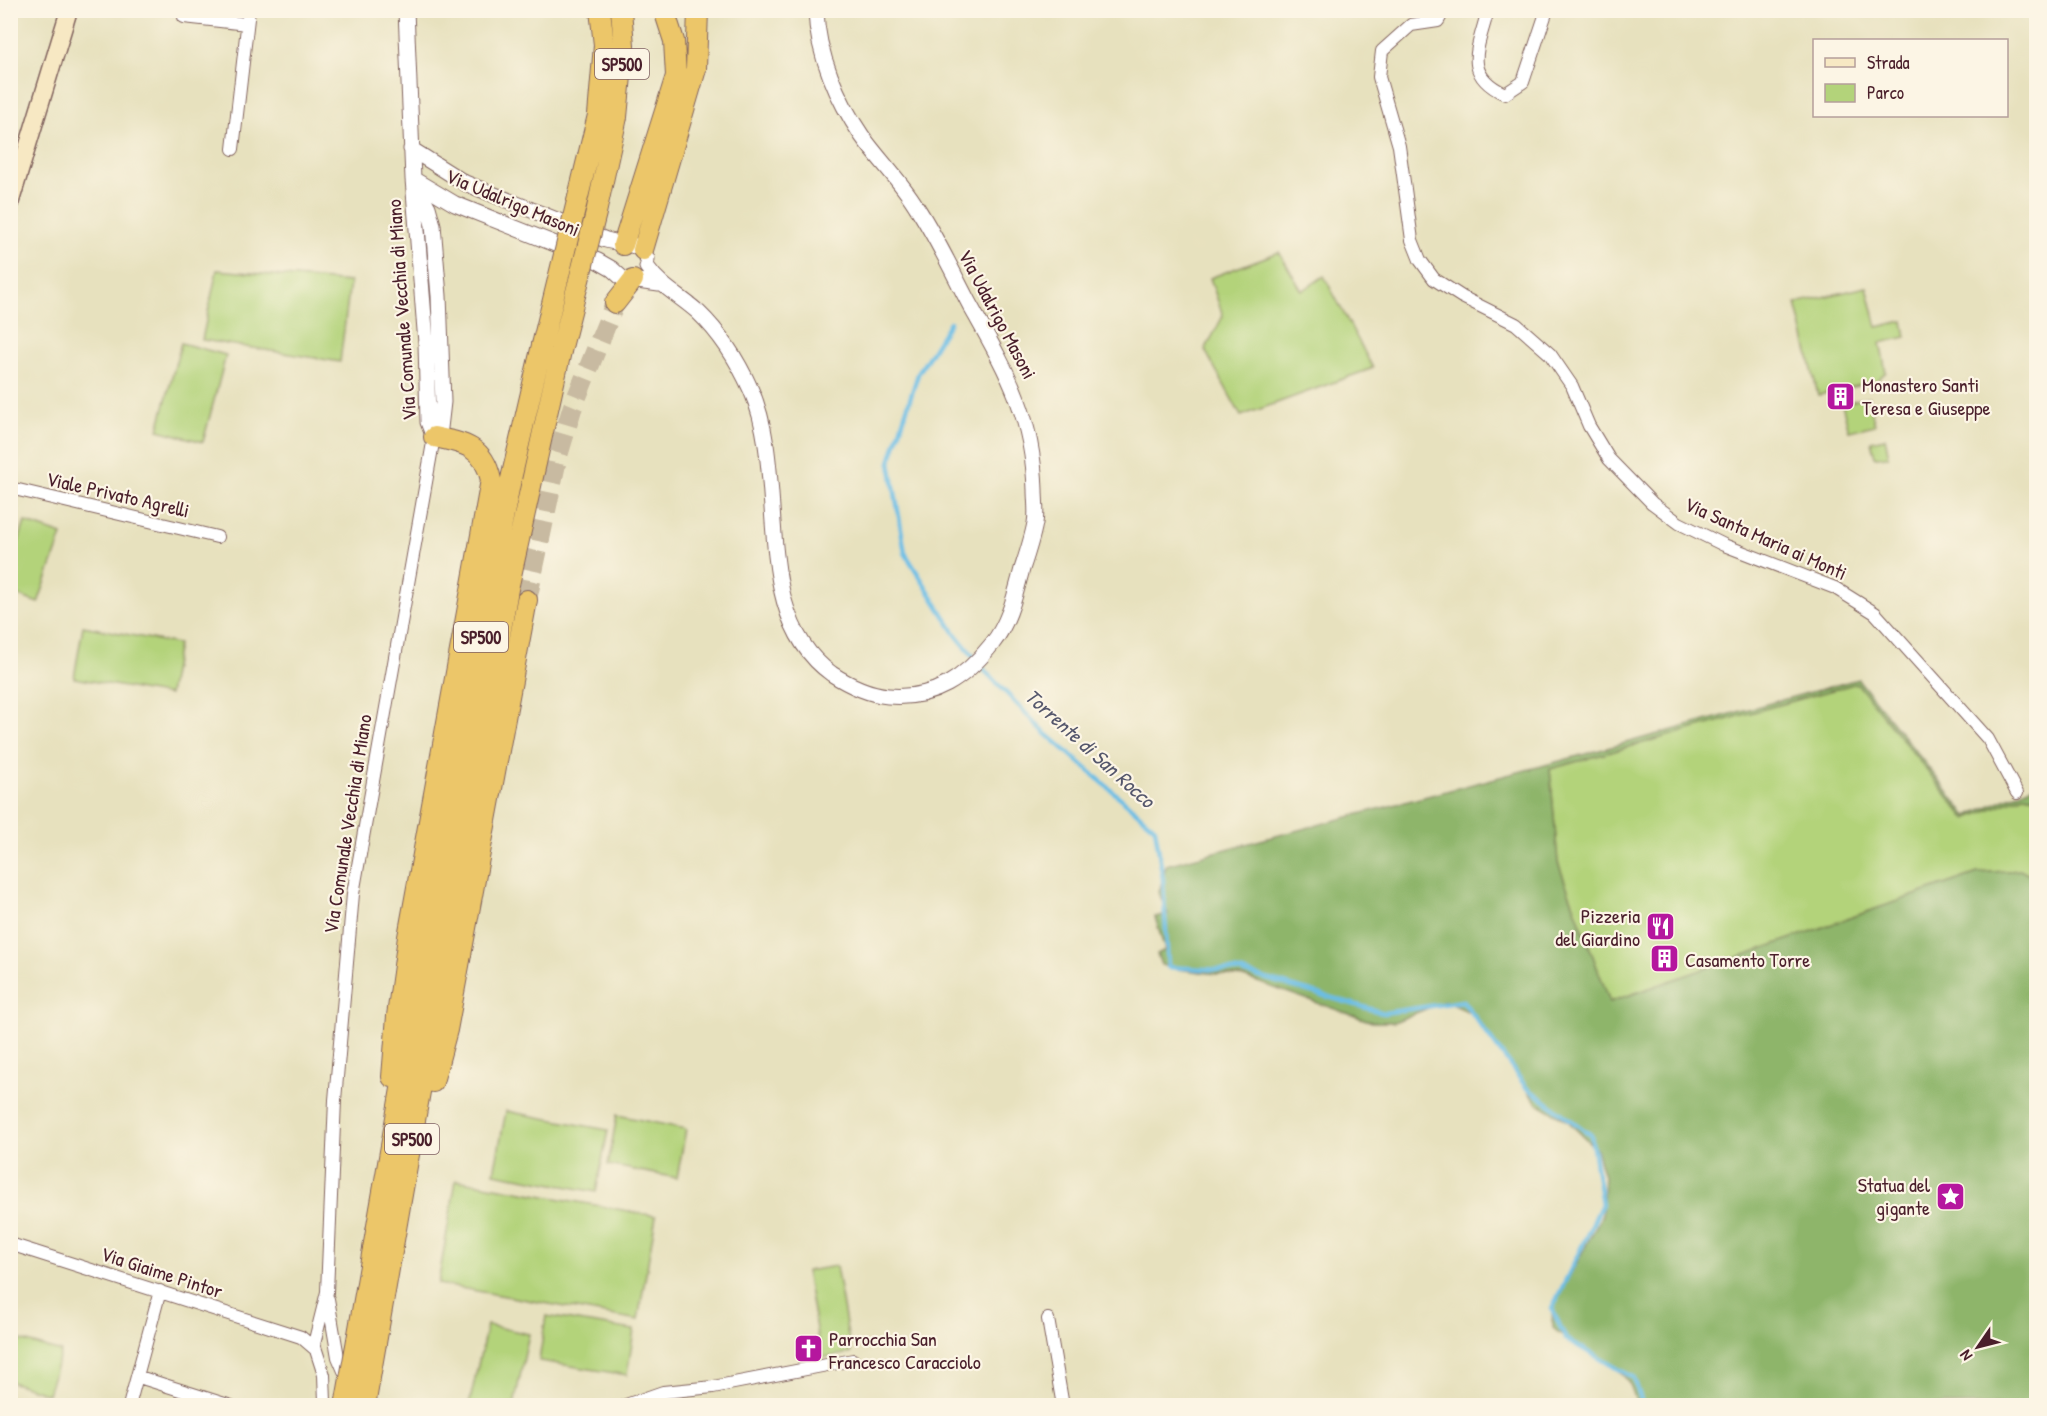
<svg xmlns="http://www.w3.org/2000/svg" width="2047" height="1416" font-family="'Patrick Hand',sans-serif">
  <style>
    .green { fill: #b3d37a; stroke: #7e7952; stroke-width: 1.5 }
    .forest { fill: #8eb56a; stroke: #6c6a4a; stroke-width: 1.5 }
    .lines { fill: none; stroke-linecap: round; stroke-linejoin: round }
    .stream { stroke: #6abee6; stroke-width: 4.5 }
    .trunk-tunnel { stroke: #c8baa1; stroke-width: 20; stroke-dasharray: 20 10; stroke-linecap: butt }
    .minor-casing { stroke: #81635e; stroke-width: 14 }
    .tertiary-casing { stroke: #81635e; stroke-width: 17 }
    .secondary-casing { stroke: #81635e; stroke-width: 19 }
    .trunk-casing { stroke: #81635e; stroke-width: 22 }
    .minor { stroke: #fff; stroke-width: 12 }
    .tertiary { stroke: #fff; stroke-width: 15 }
    .secondary { stroke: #f7e8c3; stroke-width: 16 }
    .trunk { stroke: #ecc669; stroke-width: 20 }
    .trunk-bridge-casing { stroke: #81635e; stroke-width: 22; stroke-linecap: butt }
    .trunk-bridge { stroke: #ecc669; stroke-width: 20 }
    .labels { text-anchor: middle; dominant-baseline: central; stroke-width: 4.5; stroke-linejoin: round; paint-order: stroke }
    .shield { fill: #fcf5e5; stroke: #7f5f63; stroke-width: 1.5 }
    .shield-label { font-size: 18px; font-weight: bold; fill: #4a1f2b }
    .street-label { font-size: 20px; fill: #4a1f2b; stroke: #fcf5e5 }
    .poi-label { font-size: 20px; fill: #4a1f2b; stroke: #fcf5e5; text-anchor: start }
    .water-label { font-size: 21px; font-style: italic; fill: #55576c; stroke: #fcf5e5 }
  </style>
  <rect width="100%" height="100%" fill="#fcf5e5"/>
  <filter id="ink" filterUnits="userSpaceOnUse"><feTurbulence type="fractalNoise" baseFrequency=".0167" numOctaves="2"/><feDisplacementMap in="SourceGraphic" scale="12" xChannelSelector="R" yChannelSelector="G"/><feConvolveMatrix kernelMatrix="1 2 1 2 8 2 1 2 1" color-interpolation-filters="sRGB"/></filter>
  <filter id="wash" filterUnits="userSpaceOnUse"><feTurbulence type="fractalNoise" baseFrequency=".008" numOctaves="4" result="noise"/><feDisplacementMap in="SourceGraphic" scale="24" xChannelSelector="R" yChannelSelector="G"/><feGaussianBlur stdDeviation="1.35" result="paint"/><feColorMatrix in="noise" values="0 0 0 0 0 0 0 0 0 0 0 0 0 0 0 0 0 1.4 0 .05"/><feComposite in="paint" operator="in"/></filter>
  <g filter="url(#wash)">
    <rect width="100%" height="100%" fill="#e7e1be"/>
    <path class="green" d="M 1279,252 L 1302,291 L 1324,276 L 1373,368 L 1241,416 L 1205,350 L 1223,316 L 1210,278 Z
      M 217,270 L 350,282 L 340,362 L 202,340 Z
      M 1867,287 L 1877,327 L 1903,321 L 1906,337 L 1880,343 L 1886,372 L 1875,382 L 1818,395 L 1796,303 Z
      M 181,343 L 226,355 L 203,442 L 158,430 Z
      M 1868,397 L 1875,425 L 1849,431 L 1842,404 Z
      M 1885,438 L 1889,456 L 1875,457 L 1871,441 Z
      M 25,522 L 62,535 L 38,603 L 11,593 L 11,564 Z
      M 83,626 L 178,644 L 169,695 L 74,678 Z
      M 1857,683 L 1966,819 L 2024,795 L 2036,797 L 2036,878 L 2022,870 L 1978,873 L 1610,1002 L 1558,863 L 1550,769 Z
      M 506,1111 L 608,1130 L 596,1192 L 494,1173 Z
      M 617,1115 L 686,1129 L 677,1178 L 608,1165 Z
      M 456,1180 L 656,1216 L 638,1320 L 438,1284 Z
      M 836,1266 L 851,1353 L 821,1358 L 806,1271 Z
      M 546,1316 L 634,1330 L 627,1375 L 539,1361 Z
      M 487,1325 L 529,1334 L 514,1405 L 469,1405 Z
      M 10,1337 L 61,1352 L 48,1394 L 11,1382 Z"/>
    <path class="forest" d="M 1858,679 L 1967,816 L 2036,785 L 2036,797 L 2024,795 L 1966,819 L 1857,683 L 1550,769 L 1558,863 L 1610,1002 L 1978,873 L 2022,870 L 2036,878 L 2036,1405 L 1637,1405 C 1635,1398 1633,1390 1629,1383 C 1616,1360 1574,1347 1553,1328 L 1552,1309 L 1602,1215 L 1604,1176 L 1596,1149 L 1567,1120 L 1537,1103 L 1472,1013 L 1445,1001 L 1394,1022 L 1372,1022 L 1243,977 L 1176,969 L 1161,965 L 1157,954 L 1165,950 L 1155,917 L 1168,914 L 1159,893 L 1166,865 L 1549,764 Z"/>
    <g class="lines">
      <path class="stream" d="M 950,322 L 918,374 L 890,462 L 905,553 L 956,635 L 986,672 L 1043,731 L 1155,828 L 1163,879 L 1168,967 L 1239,971 L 1384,1013 L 1463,1001 L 1526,1087 L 1591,1135 L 1602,1204 L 1552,1309 L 1566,1339 L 1634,1378 L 1643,1406"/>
    </g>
  </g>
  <g filter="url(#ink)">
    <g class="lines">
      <path class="trunk-tunnel" d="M 527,600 L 557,459 L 572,409 L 615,303"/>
      <defs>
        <path id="minor" d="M 184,10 L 184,17 L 247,24
          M 1444,10 L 1438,21 L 1411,25 L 1382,51 L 1379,77 L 1399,146 L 1412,240 L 1420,260 L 1434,279 L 1462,297 L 1516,324 L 1550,354 L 1572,386 L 1589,426 L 1609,459 L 1652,503 L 1679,523 L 1724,545 L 1835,588 L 1875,613 L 1988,739 L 2017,793
          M 1488,10 C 1478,49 1462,74 1505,94 L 1523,82 L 1547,10
          M 233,149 L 249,10
          M 10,488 L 217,537
          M 10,1244 L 301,1337 L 315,1349
          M 328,1299 L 338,1357 L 348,1380
          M 1048,1319 L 1063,1406
          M 139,1377 L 231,1406
          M 325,1402 L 324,1375 L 314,1344 L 327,1292 L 335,1100 L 353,894 L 434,437
          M 129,1406 L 160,1291
          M 623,1406 L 663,1392 L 713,1387 L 853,1360"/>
        <path id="tertiary" d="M 406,10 L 413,179 L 426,343 L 428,422 L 434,437
          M 411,149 L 465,183 L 606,240 C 622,245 641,241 647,259
          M 413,179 L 455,204 L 598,261 L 612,269 L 623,279 L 659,284
          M 415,185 L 428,207 L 433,225 L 439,296 L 443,402 L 440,428 L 434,437
          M 647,267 C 661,287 680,296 698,312 C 720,333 738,361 751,390 C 790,477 748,615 832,674 C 849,685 868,694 888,696 C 934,700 965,678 992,644 C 1009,623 1015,595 1022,569 C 1027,554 1032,539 1035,523 C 1037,513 1035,501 1035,490 C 1033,415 1006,370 971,307 C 953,273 937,238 916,206 C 901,181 879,160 862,136 C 838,101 817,54 816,10"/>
        <path id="secondary" d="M 10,204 L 69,10"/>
        <path id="trunk" d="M 598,115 L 604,45 L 600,10
          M 617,117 L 624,45 L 621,10
          M 623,245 L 676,76 L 674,41 L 664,10
          M 643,250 L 696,69 L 698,10
          M 615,303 L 633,280
          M 392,1077 L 397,1016 L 408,937 L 491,480 C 484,447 465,443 434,437
          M 433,1082 L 447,1030 L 527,600
          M 357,1340 L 489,587 L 511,479 L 542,345
          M 376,1343 L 508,589 L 561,351"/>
      </defs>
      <use href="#minor" class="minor-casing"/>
      <use href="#tertiary" class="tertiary-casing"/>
      <use href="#secondary" class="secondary-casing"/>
      <use href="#trunk" class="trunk-casing"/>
      <use href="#minor" class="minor"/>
      <use href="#tertiary" class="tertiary"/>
      <use href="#secondary" class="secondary"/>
      <use href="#trunk" class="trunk"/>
      <defs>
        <path id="trunk-bridge" d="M 542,345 L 598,115
          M 561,351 L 596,213 L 617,117
          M 345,1406 L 357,1340
          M 365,1406 L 376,1343"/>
      </defs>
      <use href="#trunk-bridge" class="trunk-bridge-casing"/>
      <use href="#trunk-bridge" class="trunk-bridge"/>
    </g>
  </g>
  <defs>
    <symbol id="building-square" viewBox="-11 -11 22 22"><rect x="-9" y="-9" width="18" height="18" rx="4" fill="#b5179e" stroke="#fcf5e5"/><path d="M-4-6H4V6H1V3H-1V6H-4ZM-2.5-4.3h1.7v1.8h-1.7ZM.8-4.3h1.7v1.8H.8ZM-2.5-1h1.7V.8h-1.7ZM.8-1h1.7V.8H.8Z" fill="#fff"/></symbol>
    <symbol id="restaurant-square" viewBox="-11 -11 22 22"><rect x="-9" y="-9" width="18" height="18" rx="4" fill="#b5179e" stroke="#fcf5e5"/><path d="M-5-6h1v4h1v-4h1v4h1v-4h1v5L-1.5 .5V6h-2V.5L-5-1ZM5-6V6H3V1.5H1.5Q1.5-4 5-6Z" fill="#fff"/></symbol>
    <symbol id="sight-square" viewBox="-11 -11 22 22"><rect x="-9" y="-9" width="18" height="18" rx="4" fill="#b5179e" stroke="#fcf5e5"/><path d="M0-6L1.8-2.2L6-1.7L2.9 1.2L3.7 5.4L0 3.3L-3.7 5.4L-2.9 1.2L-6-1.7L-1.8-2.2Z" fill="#fff"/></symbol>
    <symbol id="church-square" viewBox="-11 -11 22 22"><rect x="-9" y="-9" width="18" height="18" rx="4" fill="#b5179e" stroke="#fcf5e5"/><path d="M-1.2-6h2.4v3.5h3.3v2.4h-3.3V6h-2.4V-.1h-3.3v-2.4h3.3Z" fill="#fff"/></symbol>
  </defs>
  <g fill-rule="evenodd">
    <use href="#building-square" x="1824" y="380" width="33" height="33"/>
    <use href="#restaurant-square" x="1644" y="910" width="33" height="33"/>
    <use href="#building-square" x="1648" y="942" width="33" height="33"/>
    <use href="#sight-square" x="1934" y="1180" width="33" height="33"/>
    <use href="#church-square" x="792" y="1332" width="33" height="33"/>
  </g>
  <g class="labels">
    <g class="shield">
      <rect x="595" y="49" width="54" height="30" rx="4.5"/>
      <rect x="454" y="622" width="54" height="30" rx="4.5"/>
      <rect x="385" y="1124" width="54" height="30" rx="4.5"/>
    </g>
    <g class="shield-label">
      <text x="622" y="64">SP500</text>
      <text x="481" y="637">SP500</text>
      <text x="412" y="1139">SP500</text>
    </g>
    <g class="street-label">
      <text transform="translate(513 202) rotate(23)">Via Udalrigo Masoni</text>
      <text transform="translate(401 310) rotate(-94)">Via Comunale Vecchia di Miano</text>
      <text transform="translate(998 314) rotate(62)">Via Udalrigo Masoni</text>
      <text transform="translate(118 494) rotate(13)">Viale Privato Agrelli</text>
      <text transform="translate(1766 538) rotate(24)">Via Santa Maria ai Monti</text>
      <text transform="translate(347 824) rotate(-81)">Via Comunale Vecchia di Miano</text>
      <text transform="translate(162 1272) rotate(18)">Via Giaime Pintor</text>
    </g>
    <g class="poi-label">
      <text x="1862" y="384">Monastero Santi<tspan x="1862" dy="23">Teresa e Giuseppe</tspan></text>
      <text x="1640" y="915" text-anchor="end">Pizzeria<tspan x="1640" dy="23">del Giardino</tspan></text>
      <text x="1685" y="959">Casamento Torre</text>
      <text x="1930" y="1184" text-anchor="end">Statua del<tspan x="1930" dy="23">gigante</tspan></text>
      <text x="829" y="1338">Parrocchia San<tspan x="829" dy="23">Francesco Caracciolo</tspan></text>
    </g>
    <g class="water-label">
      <text transform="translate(1090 748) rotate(42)">Torrente di San Rocco</text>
    </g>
  </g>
  <rect width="2047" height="1416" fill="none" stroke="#fcf5e5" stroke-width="36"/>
  <rect x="1813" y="39" width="195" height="78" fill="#fcf5e5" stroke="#b59f9b" stroke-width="1.5"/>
  <rect x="1825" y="58" width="30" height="9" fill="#f7e8c3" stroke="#b59f9b" stroke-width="1.5"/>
  <text x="1867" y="69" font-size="18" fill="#4a1f2b">Strada</text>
  <rect x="1825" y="84" width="30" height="18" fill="#b3d37a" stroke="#b59f9b" stroke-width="1.5"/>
  <text x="1867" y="99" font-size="18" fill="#4a1f2b">Parco</text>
  <g transform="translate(1978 1347) rotate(235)" stroke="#fcf5e5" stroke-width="4.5" paint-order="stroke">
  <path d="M0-4.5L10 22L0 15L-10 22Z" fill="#4a1f2b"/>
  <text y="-9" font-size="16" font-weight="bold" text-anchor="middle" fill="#4a1f2b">N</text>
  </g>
</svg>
